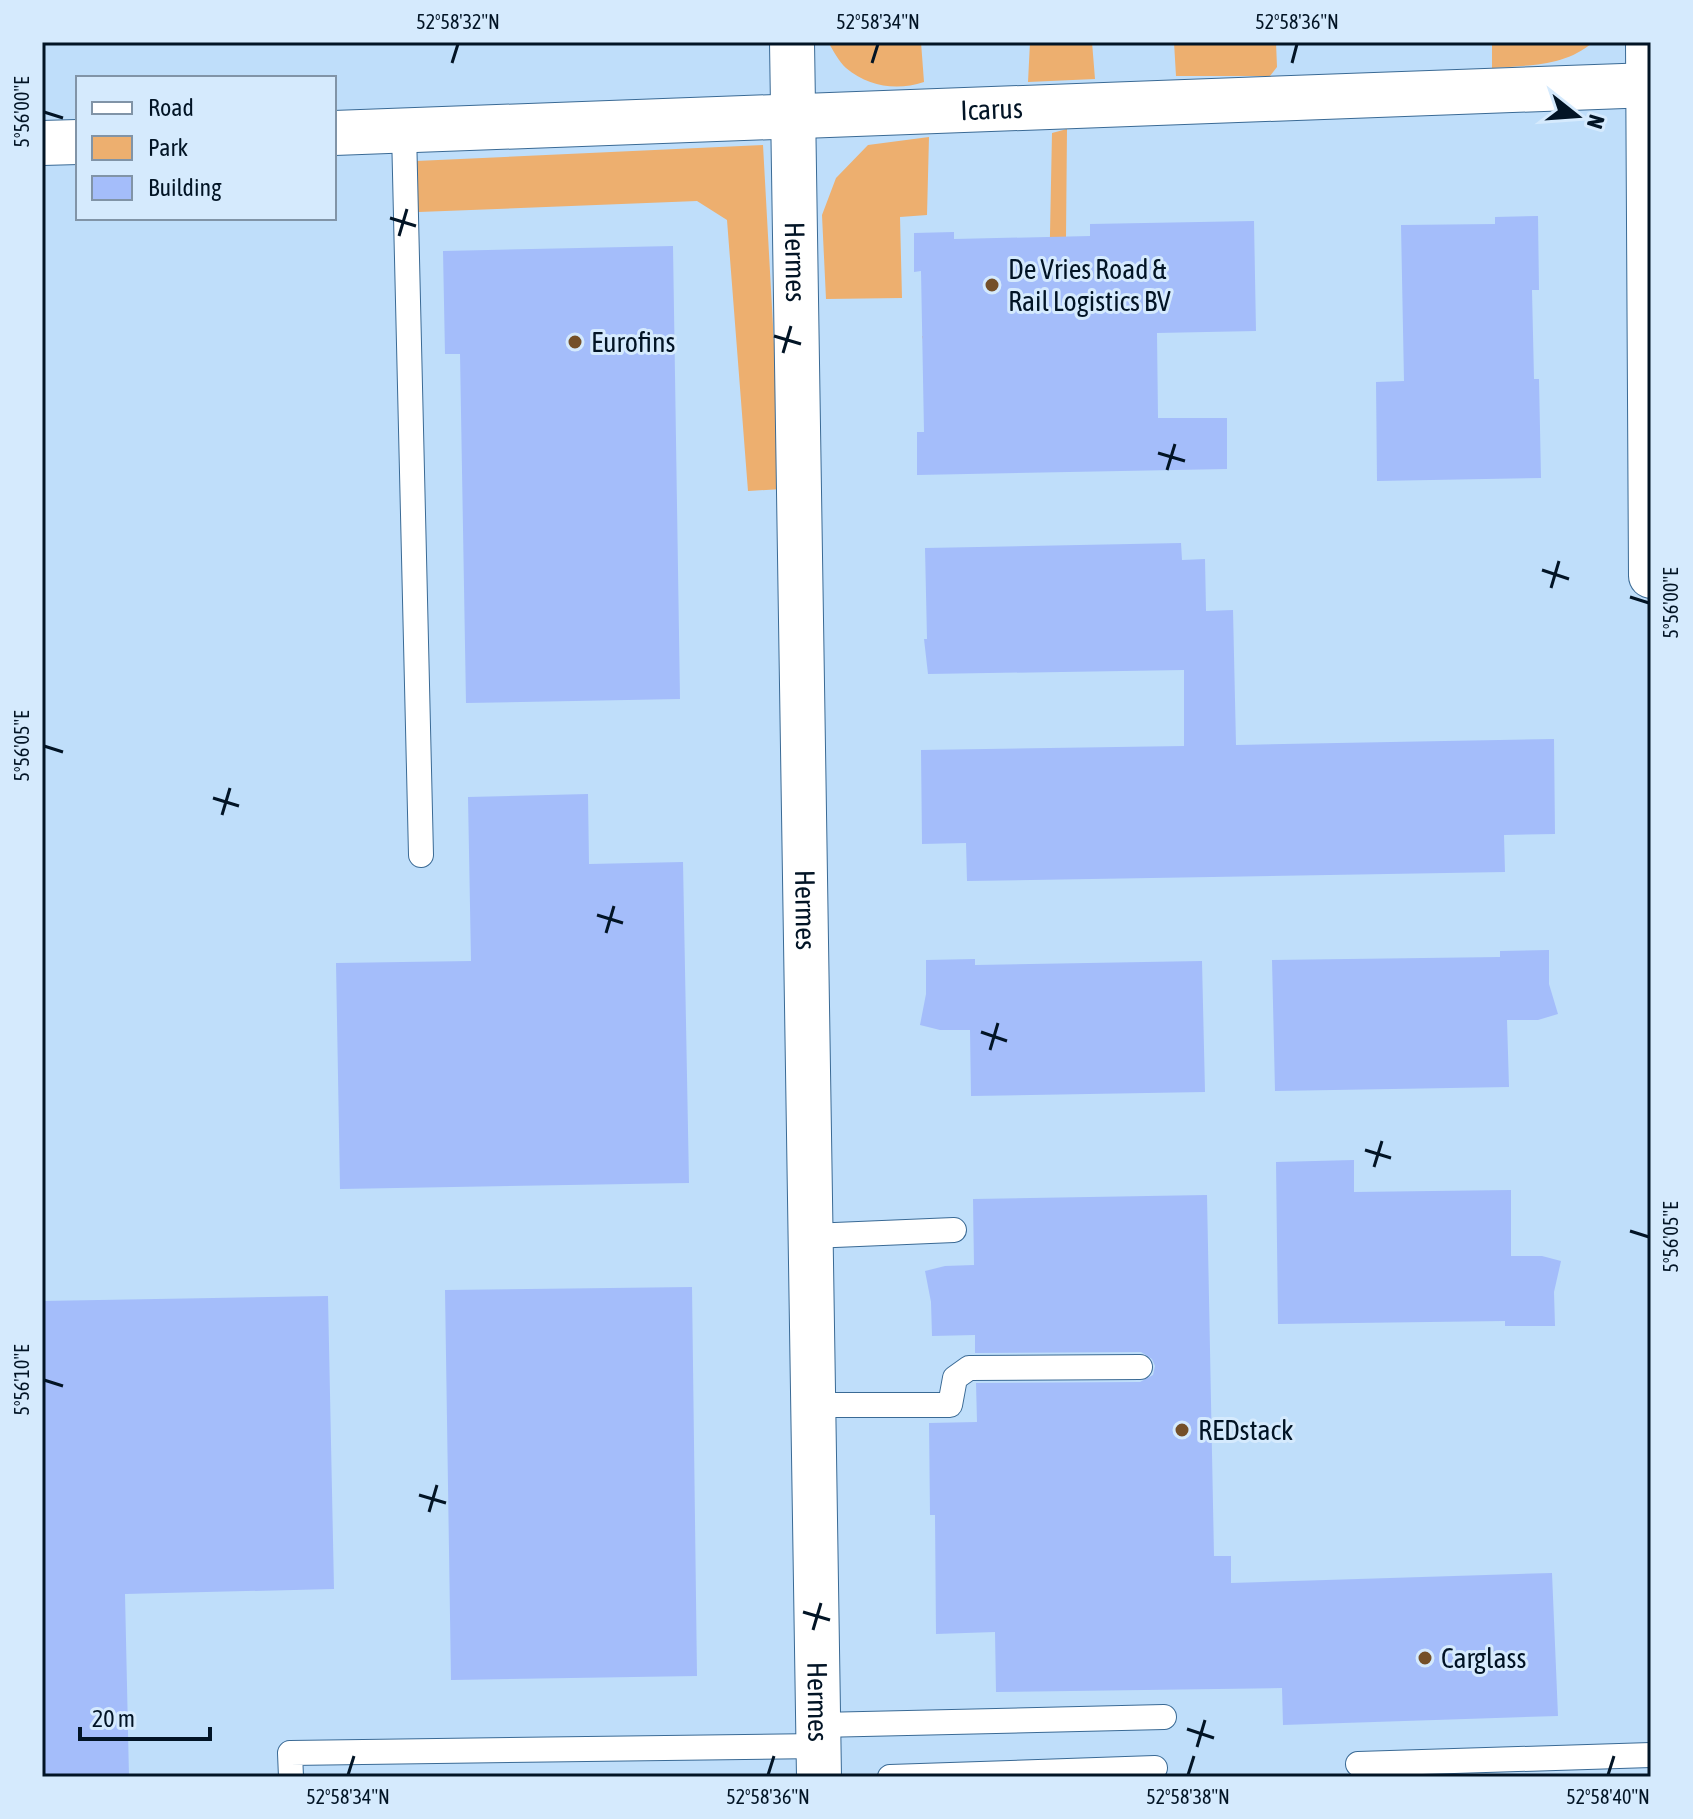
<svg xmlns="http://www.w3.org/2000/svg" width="1693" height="1819" font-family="'Asap Condensed',sans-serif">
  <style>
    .green { fill: #edaf6f }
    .building { fill: #a4bdfa }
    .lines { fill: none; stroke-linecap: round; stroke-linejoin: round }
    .service-casing { stroke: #3a6a95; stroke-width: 26 }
    .minor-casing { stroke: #3a6a95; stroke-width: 46 }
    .service { stroke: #fff; stroke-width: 24 }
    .minor { stroke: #fff; stroke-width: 44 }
    .ticks { fill: none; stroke: #021425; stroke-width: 3 }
    .poi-dot { fill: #745029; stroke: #d5eafd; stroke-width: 3 }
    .labels { text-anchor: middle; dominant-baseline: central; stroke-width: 6; stroke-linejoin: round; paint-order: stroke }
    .street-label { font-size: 28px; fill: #021425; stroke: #d5eafd }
    .poi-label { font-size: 28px; fill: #021425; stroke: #d5eafd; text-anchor: start }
    .neatline { fill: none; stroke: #021425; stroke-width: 3 }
    .ticks-label { font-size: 20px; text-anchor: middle; fill: #021425 }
  </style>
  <rect width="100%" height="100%" fill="#bfdefa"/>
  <path class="green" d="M 828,42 L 921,42 L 924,82 C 897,91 869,87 846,68 C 839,62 833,50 828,42 Z
    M 1030,42 L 1092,42 L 1095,79 L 1028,82 Z
    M 1174,42 L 1276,42 L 1277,67 L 1270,76 L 1176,76 Z
    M 1492,42 L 1593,42 C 1565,67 1528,65 1492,68 Z
    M 1067,129 L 1065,347 L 927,353 L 922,336 L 1048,334 L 1052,133 Z
    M 929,137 L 927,215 L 900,217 L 902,298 L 826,299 L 822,215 L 836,178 L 868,145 Z
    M 763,145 L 782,489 L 748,491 L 727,220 L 697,201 L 393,213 L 394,162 Z"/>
  <path class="building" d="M 1538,216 L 1539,290 L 1532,290 L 1534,379 L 1539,379 L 1541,478 L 1377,481 L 1376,382 L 1404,381 L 1401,225 L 1495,224 L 1495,217 Z
    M 1254,221 L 1256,331 L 1157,333 L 1158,418 L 1227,418 L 1227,469 L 917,475 L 917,432 L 924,432 L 921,271 L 914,272 L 914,233 L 954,232 L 954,239 L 1090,236 L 1090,224 Z
    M 673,246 L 680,699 L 466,703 L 460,354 L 445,354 L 443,251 Z
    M 1181,543 L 1182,560 L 1205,559 L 1206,611 L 1233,610 L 1236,745 L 1554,739 L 1555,834 L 1504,835 L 1505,872 L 967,881 L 966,843 L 922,844 L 921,750 L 1184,746 L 1184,670 L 928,674 L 924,639 L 927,639 L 925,548 Z
    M 588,794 L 589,864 L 683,862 L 689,1183 L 340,1189 L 336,963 L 471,961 L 468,797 Z
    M 1549,950 L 1549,984 L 1558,1014 L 1538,1020 L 1507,1020 L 1509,1087 L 1275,1091 L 1272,960 L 1500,957 L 1500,951 Z
    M 975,959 L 975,965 L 1202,961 L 1205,1092 L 971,1096 L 970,1030 L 940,1030 L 920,1025 L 926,994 L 926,960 Z
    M 1354,1160 L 1354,1192 L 1511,1190 L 1511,1256 L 1542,1256 L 1561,1261 L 1554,1292 L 1555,1326 L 1505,1326 L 1505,1321 L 1278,1324 L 1276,1162 Z
    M 1207,1195 L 1214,1556 L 1231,1556 L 1231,1583 L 1552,1573 L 1558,1716 L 1283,1725 L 1282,1688 L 996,1692 L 995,1632 L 936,1634 L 935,1515 L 930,1515 L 929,1423 L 977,1422 L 976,1383 L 1140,1382 L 1153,1375 L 1155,1366 L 1152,1359 L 1141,1352 L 975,1353 L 975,1335 L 932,1336 L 931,1302 L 925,1271 L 945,1266 L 974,1265 L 973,1199 Z
    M 692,1287 L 697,1676 L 451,1680 L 445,1290 Z
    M 328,1296 L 334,1589 L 125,1594 L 129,1777 L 42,1777 L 42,1301 Z"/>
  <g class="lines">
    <defs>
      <path id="service" d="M 404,131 L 421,855
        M 811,1236 L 954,1230
        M 814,1405 L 950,1405 L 955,1378 L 969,1368 L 1140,1367
        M 819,1725 L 1164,1717
        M 1358,1764 L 1651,1755
        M 291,1777 L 290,1753 L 819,1746
        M 890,1777 L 1155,1768"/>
      <g id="minor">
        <path id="s1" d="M 792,42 L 819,1777"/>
        <path d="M 1648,42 L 1651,576"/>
        <path id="s2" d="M 334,133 L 1651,85"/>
        <path d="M 42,143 L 78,142"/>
      </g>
    </defs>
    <use href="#service" class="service-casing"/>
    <use href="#minor" class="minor-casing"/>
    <use href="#service" class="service"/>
    <use href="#minor" class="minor"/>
  </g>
  <path class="ticks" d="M 452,63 L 458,44M 872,63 L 878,44M 1292,63 L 1297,44M 44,112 L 63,118M 390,218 L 416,226M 399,236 L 407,209M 774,336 L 801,344M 783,353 L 791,326M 1158,453 L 1185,461M 1167,470 L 1175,444M 1542,570 L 1569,579M 1551,588 L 1559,561M 1630,597 L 1649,603M 44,746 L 63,752M 213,798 L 239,806M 222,815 L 230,788M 597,915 L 623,923M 606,933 L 614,906M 981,1032 L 1007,1041M 990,1050 L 998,1023M 1365,1150 L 1391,1158M 1374,1167 L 1382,1141M 1630,1231 L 1649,1237M 44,1380 L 63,1386M 419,1495 L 446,1503M 429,1512 L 437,1485M 803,1612 L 830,1620M 813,1630 L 821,1603M 1187,1729 L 1214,1738M 1197,1747 L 1205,1720M 348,1775 L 354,1756M 768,1775 L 774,1756M 1188,1775 L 1194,1756M 1608,1775 L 1614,1756"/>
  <g class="poi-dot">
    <circle cx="992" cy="285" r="8"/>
    <circle cx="575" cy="342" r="8"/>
    <circle cx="1182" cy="1430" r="8"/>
    <circle cx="1425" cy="1658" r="8"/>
  </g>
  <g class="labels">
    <g class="street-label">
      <text stroke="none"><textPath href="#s2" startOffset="658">Icarus</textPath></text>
      <text stroke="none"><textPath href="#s1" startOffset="220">Hermes</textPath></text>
      <text stroke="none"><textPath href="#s1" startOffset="868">Hermes</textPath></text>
      <text stroke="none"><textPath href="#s1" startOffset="1660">Hermes</textPath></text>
    </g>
    <g class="poi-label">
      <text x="1008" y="269">De Vries Road &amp;<tspan x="1008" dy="32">Rail Logistics BV</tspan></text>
      <text x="591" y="342">Eurofins</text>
      <text x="1198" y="1430">REDstack</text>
      <text x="1441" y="1658">Carglass</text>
    </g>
  </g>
  <rect width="1693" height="1819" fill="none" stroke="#d5eafd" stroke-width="88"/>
  <rect x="76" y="76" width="260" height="144" fill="#d5eafd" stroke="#8194a7" stroke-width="2"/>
  <rect x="92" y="102" width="40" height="12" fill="#ffffff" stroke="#8194a7" stroke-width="2"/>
  <text x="148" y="116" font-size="24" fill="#021425">Road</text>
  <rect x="92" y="136" width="40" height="24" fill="#edaf6f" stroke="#8194a7" stroke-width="2"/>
  <text x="148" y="156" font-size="24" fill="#021425">Park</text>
  <rect x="92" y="176" width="40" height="24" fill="#a4bdfa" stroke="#8194a7" stroke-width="2"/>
  <text x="148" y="196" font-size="24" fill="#021425">Building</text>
  <g transform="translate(1577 116) rotate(107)" stroke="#d5eafd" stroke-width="6" paint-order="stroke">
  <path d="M0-6L14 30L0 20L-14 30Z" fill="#021425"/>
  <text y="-12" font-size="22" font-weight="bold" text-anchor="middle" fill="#021425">N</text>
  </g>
  <path d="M80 1727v12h130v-12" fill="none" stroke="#021425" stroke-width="4"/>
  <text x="92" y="1727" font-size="24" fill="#021425" stroke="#d5eafd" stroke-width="6" paint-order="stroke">20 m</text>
  <rect x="44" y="44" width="1605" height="1731" class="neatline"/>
  <g class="ticks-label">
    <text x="458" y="29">52°58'32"N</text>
    <text x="878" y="29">52°58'34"N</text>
    <text x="1297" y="29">52°58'36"N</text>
    <text transform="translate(22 112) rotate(-90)" y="7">5°56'00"E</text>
    <text transform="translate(1671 603) rotate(-90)" y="7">5°56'00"E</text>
    <text transform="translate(22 746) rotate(-90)" y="7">5°56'05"E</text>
    <text transform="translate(1671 1237) rotate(-90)" y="7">5°56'05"E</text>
    <text transform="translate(22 1380) rotate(-90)" y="7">5°56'10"E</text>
    <text x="348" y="1804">52°58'34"N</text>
    <text x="768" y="1804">52°58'36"N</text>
    <text x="1188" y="1804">52°58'38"N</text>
    <text x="1608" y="1804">52°58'40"N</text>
  </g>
</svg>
